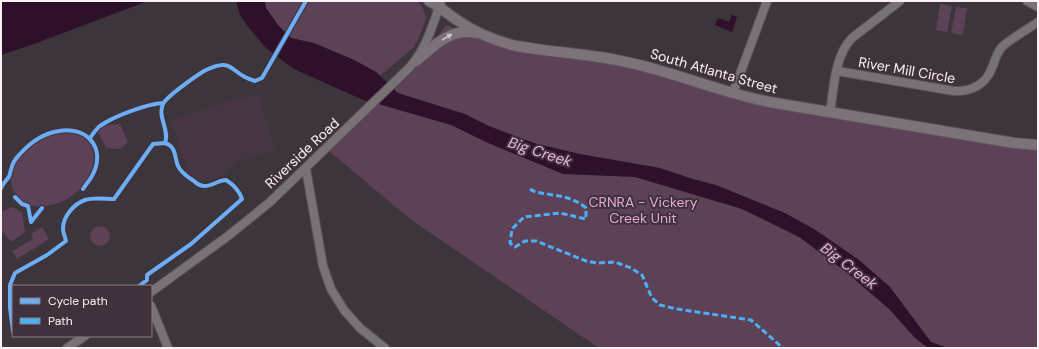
<svg xmlns="http://www.w3.org/2000/svg" width="1039" height="349" font-family="'DM Sans',sans-serif">
  <style>
    .built { fill: #463543 }
    .green { fill: #5d4157 }
    .water { fill: #2e102a }
    .lines { fill: none; stroke-linecap: round; stroke-linejoin: round }
    .minor-casing { stroke: #5b545a; stroke-width: 10 }
    .major-casing { stroke: #5b545a; stroke-width: 12 }
    .minor { stroke: #787276; stroke-width: 8 }
    .major { stroke: #7d717a; stroke-width: 10 }
    .quiet { stroke: #4cb0f7; stroke-width: 3; stroke-dasharray: 6 3; stroke-linecap: butt }
    .cycleway-casing { stroke: #3f323c; stroke-width: 6 }
    .cycleway { stroke: #6dadf4; stroke-width: 4 }
    .oneway { fill: #cec4cc }
    .labels { text-anchor: middle; dominant-baseline: central; stroke-width: 4; stroke-linejoin: round; paint-order: stroke }
    .street-label { font-size: 14px; fill: #faf1f8; stroke: #3f323c }
    .park-label { font-size: 14px; fill: #e7a8da; stroke: #3f323c }
    .water-label { font-size: 15px; font-style: italic; fill: #f1b1e3; stroke: #3f323c }
  </style>
  <rect width="100%" height="100%" fill="#3c353b"/>
  <path class="built" d="M 258,93 L 276,150 L 238,161 L 222,176 L 210,181 L 199,180 L 188,173 L 171,120 Z"/>
  <path class="green" d="M 265,1 L 417,1 L 423,8 L 426,18 L 422,30 L 414,47 L 380,76 L 376,72 L 354,60 L 314,43 L 291,38 L 278,25 L 266,8 Z
    M 940,4 L 952,6 L 947,32 L 936,30 Z
    M 956,7 L 967,8 L 963,35 L 951,33 Z
    M 446,25 L 479,37 L 993,141 L 1038,146 L 1038,348 L 599,348 L 410,219 L 329,151 L 413,71 Z
    M 120,124 L 128,142 L 121,149 L 106,148 L 98,132 L 103,125 Z
    M 64,132 C 70,133 79,133 84,137 C 91,141 93,148 94,155 C 96,186 63,209 34,206 C 14,204 6,181 14,164 C 23,146 45,134 64,132 Z
    M 12,207 L 22,212 L 25,232 L 11,242 L 2,231 L 1,212 Z
    M90 236a10 10 0 1 1 20 0a10 10 0 1 1-20 0Z
    M 42,227 L 49,239 L 17,259 L 12,251 L 33,239 L 31,234 Z"/>
  <path class="water" d="M 1,1 L 148,1 L 34,44 L 1,55 Z
    M 236,1 L 265,1 L 266,8 L 278,25 L 291,38 L 314,43 L 354,60 L 376,72 L 398,93 L 465,114 L 489,126 L 537,144 L 580,154 L 660,168 L 693,179 L 716,185 L 785,213 L 814,229 L 859,260 L 890,287 L 931,342 L 948,348 L 928,348 L 915,338 L 889,309 L 846,272 L 799,237 L 742,209 L 635,177 L 563,174 L 488,143 L 451,125 L 361,99 L 294,69 L 266,48 L 250,29 L 240,15 Z
    M 732,15 L 737,17 L 732,32 L 715,25 L 718,18 L 729,22 Z"/>
  <g class="lines">
    <defs>
      <path id="minor" d="M 1027,1 L 1038,7
        M 837,71 L 954,91 C 970,92 985,85 991,70 C 995,62 996,53 1002,47 C 1010,39 1028,29 1038,22
        M 733,93 L 767,1
        M 830,113 C 834,88 834,57 852,38 L 900,1
        M 306,169 L 323,266 L 331,289 L 344,310 L 360,328 L 385,348
        M 151,292 L 228,236 L 270,202 L 409,68 C 426,49 433,25 441,1
        M 151,306 L 168,348
        M 67,348 L 85,336"/>
      <path id="major" d="M 429,1 C 441,7 449,15 460,22 C 476,33 494,40 512,45 C 550,53 588,53 626,62 C 674,72 720,92 769,102 L 1014,143 L 1038,145
        M 416,61 C 434,46 451,27 476,33"/>
    </defs>
    <use href="#minor" class="minor-casing"/>
    <use href="#major" class="major-casing"/>
    <use href="#minor" class="minor"/>
    <use href="#major" class="major"/>
    <path class="quiet" d="M 530,189 C 537,194 545,193 553,195 C 566,197 575,199 586,208 L 586,219 L 560,213 L 524,217 L 512,229 L 510,243 L 515,247 L 525,241 L 536,241 L 586,261 L 597,263 L 615,262 L 631,268 L 642,275 L 652,298 L 660,305 L 677,309 L 751,320 L 783,348"/>
    <defs>
      <path id="cycleway" d="M 90,138 C 93,134 96,129 100,126 C 114,116 147,104 163,103
        M 1,188 C 3,184 5,182 8,178 C 10,176 10,172 11,170 C 12,164 16,158 20,154 C 30,143 44,133 59,131 C 87,126 106,148 93,174 C 91,179 86,184 83,189
        M 15,197 L 22,204 L 28,206 L 31,222 L 42,208
        M 139,286 L 147,280 L 147,275 L 191,244 L 242,199 C 239,190 234,185 226,180 C 219,180 212,186 205,186 C 201,186 197,184 194,181 C 188,177 181,173 178,166 C 174,157 177,147 165,143 C 170,130 157,117 163,104 C 167,96 196,76 204,71 C 210,68 222,63 228,66 C 231,67 234,70 236,71 C 242,76 248,79 255,81 L 262,78 L 306,1
        M 13,331 L 10,308 L 10,285 L 15,273 L 47,255 L 66,241 C 65,237 63,232 63,229 C 63,216 74,204 85,200 C 94,197 105,199 114,199 L 153,144 L 165,143"/>
    </defs>
    <use href="#cycleway" class="cycleway-casing"/>
    <use href="#cycleway" class="cycleway"/>
  </g>
  <defs><path id="oneway-solid" d="M-6-.8H1V-3.2L6.5 0L1 3.2V.8H-6Z"/></defs>
  <use class="oneway" href="#oneway-solid" transform="translate(447 37) rotate(-31)"/>
  <g class="labels">
    <g class="street-label">
      <text transform="translate(907 70) rotate(10)">River Mill Circle</text>
      <text transform="translate(714 71) rotate(16)">South Atlanta Street</text>
      <text transform="translate(302 153) rotate(-43)">Riverside Road</text>
    </g>
    <g class="park-label">
      <text x="643" y="202">CRNRA - Vickery<tspan x="643" dy="16">Creek Unit</tspan></text>
    </g>
    <g class="water-label">
      <text transform="translate(540 152) rotate(18)">Big Creek</text>
      <text transform="translate(849 266) rotate(37)">Big Creek</text>
    </g>
  </g>
  <rect width="1039" height="349" fill="none" stroke="#faf1f8" stroke-width="4"/>
  <rect x="12" y="285" width="140" height="52" fill="#3f323c" stroke="#8a7e87"/>
  <rect x="20" y="298" width="20" height="6" fill="#6dadf4" stroke="#8a7e87"/>
  <text x="48" y="305" font-size="12" fill="#faf1f8">Cycle path</text>
  <rect x="20" y="318" width="20" height="6" fill="#4cb0f7" stroke="#8a7e87"/>
  <text x="48" y="325" font-size="12" fill="#faf1f8">Path</text>
</svg>
